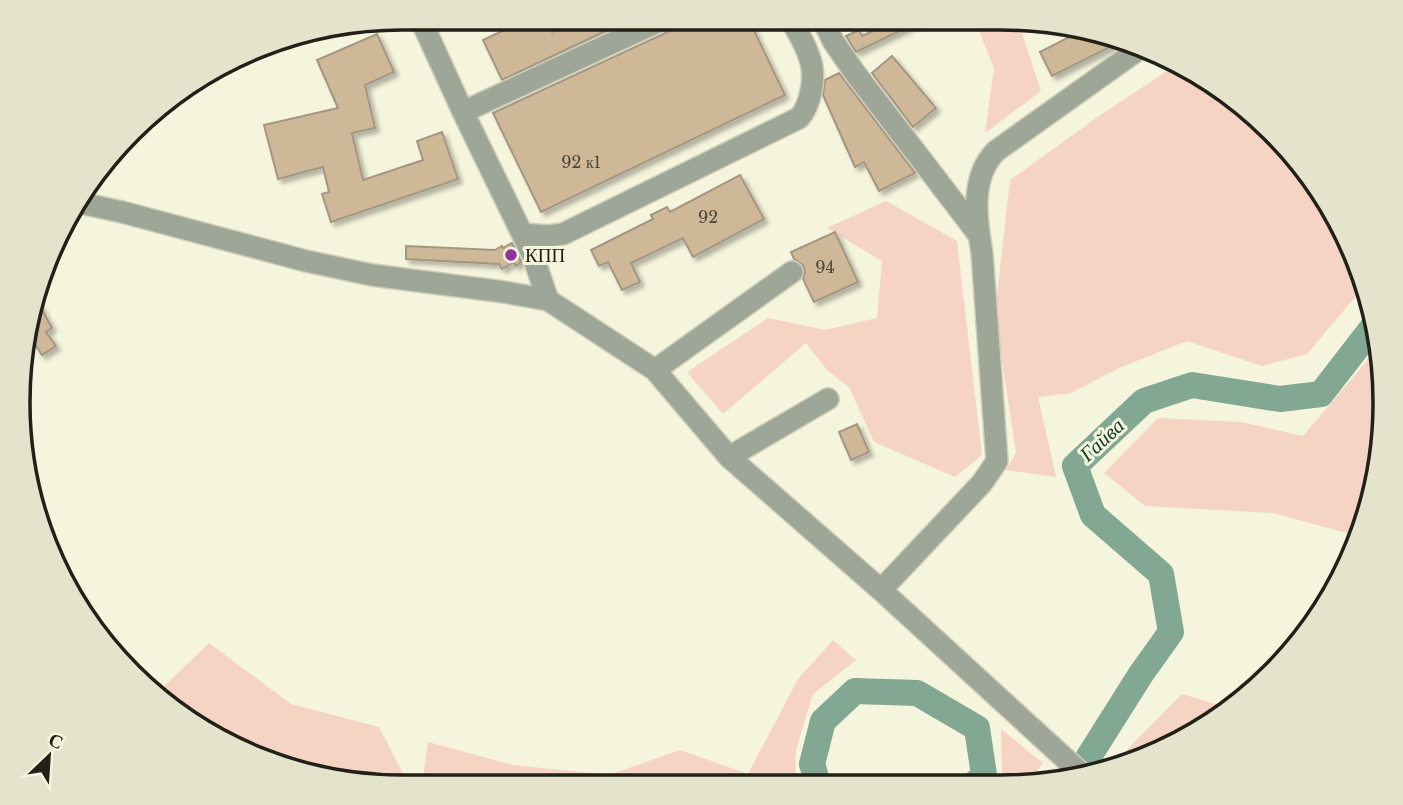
<svg xmlns="http://www.w3.org/2000/svg" width="1403" height="805" font-family="'Libre Baskerville',serif">
  <style>
    .green { fill: #f5d4c4 }
    .lines { fill: none; stroke-linecap: round; stroke-linejoin: round }
    .river { stroke: #82a792; stroke-width: 26 }
    .building { fill: #cfb898; stroke: #a39683; stroke-width: 2; filter: url(#shadow) }
    .minor-casing { stroke: #cfceb9; stroke-width: 24 }
    .minor { stroke: #9da697; stroke-width: 21 }
    .poi-dot { fill: #91319a; stroke: #f5f4dc; stroke-width: 2.5 }
    .labels { text-anchor: middle; dominant-baseline: central; stroke-width: 6; stroke-linejoin: round; paint-order: stroke }
    .number-label { font-size: 16px; fill: #4d4739 }
    .poi-label { font-size: 19px; fill: #222119; stroke: #f5f4dc; text-anchor: start }
    .water-label { font-size: 21px; font-style: italic; fill: #12422c; stroke: #f5f4dc }
    .rim { fill: none; stroke: #222119; stroke-width: 3.5 }
  </style>
  <defs>
    <filter id="shadow"><feDropShadow dx="4" dy="4" stdDeviation="2" flood-color="#0004"/></filter>
  </defs>
  <rect width="100%" height="100%" fill="#f5f4dc"/>
  <path class="green" d="M 974,18 L 1017,18 L 1041,91 L 985,133 L 994,68 Z
    M 1178,64 L 1214,82 L 1320,188 L 1362,289 L 1307,354 L 1262,366 L 1187,341 L 1119,368 L 1071,393 L 1038,397 L 1056,477 L 1006,470 L 1016,453 L 995,314 L 1010,180 L 1099,116 Z
    M 886,201 L 957,241 L 982,455 L 955,477 L 874,442 L 849,387 L 827,370 L 806,343 L 723,414 L 687,372 L 768,318 L 825,330 L 877,318 L 882,261 L 827,228 Z
    M 1378,348 L 1378,437 L 1372,433 L 1378,446 L 1378,477 L 1354,535 L 1273,513 L 1145,506 L 1104,473 L 1158,418 L 1241,422 L 1303,436 Z
    M 833,640 L 856,660 L 813,694 L 796,750 L 795,787 L 422,787 L 428,742 L 513,765 L 609,775 L 680,750 L 748,774 L 798,679 Z
    M 209,643 L 291,704 L 379,727 L 410,787 L 377,787 L 279,767 L 189,723 L 157,693 Z
    M 1182,694 L 1229,708 L 1193,736 L 1123,767 L 1116,761 Z
    M 1001,729 L 1043,763 L 1024,787 L 993,787 L 1002,779 Z"/>
  <g class="lines">
    <path class="river" d="M 1076,777 L 1141,674 L 1171,632 L 1161,574 L 1093,515 L 1075,466 L 1144,401 L 1192,385 L 1280,399 L 1321,394 L 1376,323
      M 819,787 L 812,764 L 823,721 L 855,691 L 917,693 L 977,728 L 984,775 L 971,787"/>
  </g>
  <path class="building" d="M 530,18 L 545,18 L 552,32 L 580,18 L 633,18 L 502,80 L 483,40 Z
    M 688,18 L 748,18 L 785,95 L 541,212 L 493,113 L 672,30 L 678,23 Z
    M 901,18 L 927,18 L 856,52 L 846,36 L 859,30 L 862,36 Z
    M 1083,30 L 1126,39 L 1052,76 L 1040,52 Z
    M 377,34 L 394,72 L 365,85 L 375,128 L 352,133 L 363,180 L 423,160 L 417,141 L 442,132 L 458,179 L 331,222 L 322,194 L 329,192 L 323,167 L 278,179 L 264,125 L 338,108 L 317,60 Z
    M 892,56 L 936,108 L 913,127 L 872,73 Z
    M 839,73 L 845,81 L 915,173 L 879,191 L 864,162 L 855,167 L 823,95 L 825,80 Z
    M 740,175 L 764,219 L 693,257 L 683,238 L 631,263 L 640,282 L 622,290 L 608,262 L 599,266 L 591,250 L 653,219 L 651,215 L 667,207 L 670,212 Z
    M 835,232 L 858,282 L 814,302 L 803,279 L 805,271 L 803,265 L 794,259 L 791,252 Z
    M 512,243 L 521,262 L 516,266 L 514,262 L 502,269 L 499,264 L 406,259 L 406,246 L 495,250 L 502,246 L 503,248 Z
    M 34,295 L 52,328 L 46,332 L 56,346 L 42,355 L 27,332 L 31,302 Z
    M 857,424 L 869,452 L 851,460 L 839,432 Z"/>
  <g class="lines">
    <defs>
      <path id="minor" d="M 420,18 L 463,112
        M 822,18 L 833,41 L 855,73 L 979,235
        M 76,202 L 122,212 L 306,261 L 372,275 L 504,292 L 548,300 L 655,370 L 729,457 L 881,590 L 1083,775
        M 523,234 L 548,236 L 563,234 L 799,118 C 811,105 816,76 810,59 C 806,45 797,31 790,18
        M 548,300 L 533,256 L 463,112 L 666,18
        M 655,370 L 792,272
        M 729,457 L 828,399
        M 881,590 L 982,483 L 997,461 L 982,253 C 976,219 970,177 996,151 L 1142,47"/>
    </defs>
    <use href="#minor" class="minor-casing"/>
    <use href="#minor" class="minor"/>
  </g>
  <circle class="poi-dot" cx="511" cy="255" r="7"/>
  <g class="labels">
    <g class="number-label">
      <text x="581" y="162">92 к1</text>
      <text x="708" y="217">92</text>
      <text x="825" y="267">94</text>
    </g>
    <g class="poi-label">
      <text x="525" y="255">КПП</text>
    </g>
    <g class="water-label">
      <text transform="translate(1102 440) rotate(-43)">Гайва</text>
    </g>
  </g>
  <path d="M0 0H1403V805H0ZM402 30H1001A372 372 0 0 1 1373 402V403A372 372 0 0 1 1001 775H402A372 372 0 0 1 30 403V402A372 372 0 0 1 402 30Z" fill="#e4e3cc" fill-rule="evenodd"/>
  <path class="rim" d="M402 30H1001A372 372 0 0 1 1373 402V403A372 372 0 0 1 1001 775H402A372 372 0 0 1 30 403V402A372 372 0 0 1 402 30Z"/>
  <g transform="translate(49 756) rotate(25)" stroke="#f5f4dc" stroke-width="5" paint-order="stroke">
  <path d="M0-5L12 26L0 18L-12 26Z" fill="#222119"/>
  <text y="-10" font-size="19" font-weight="bold" text-anchor="middle" fill="#222119">С</text>
  </g>
</svg>
